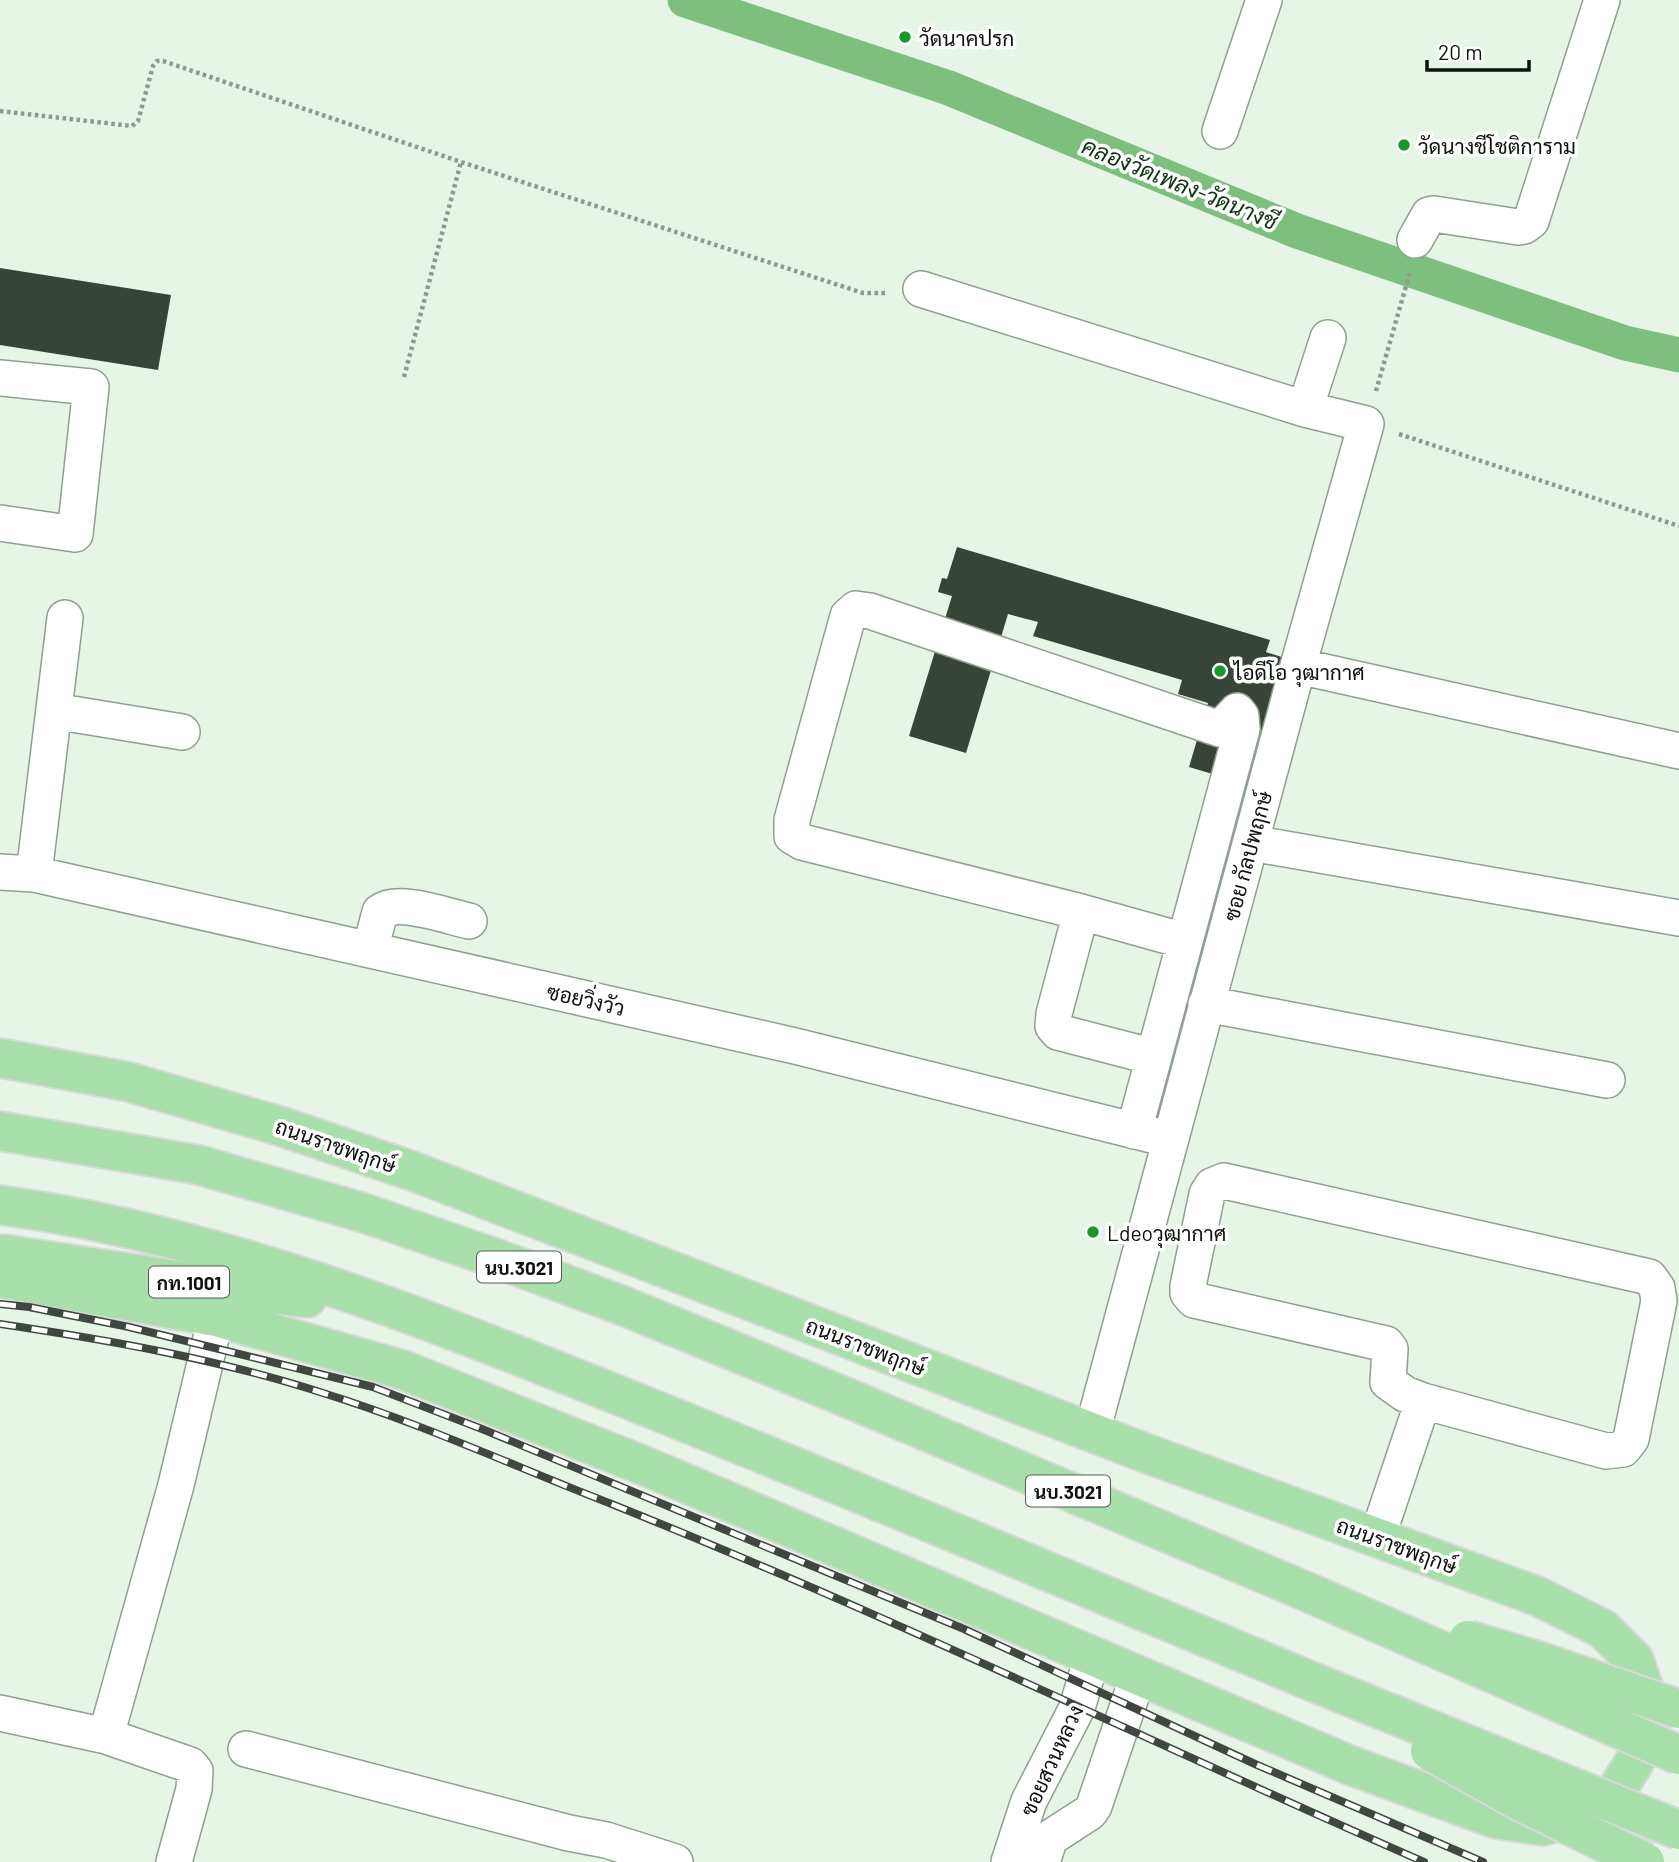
<svg xmlns="http://www.w3.org/2000/svg" width="1679" height="1862" font-family="Barlow,Sarabun,sans-serif">
  <style>
    .lines { fill: none; stroke-linecap: round; stroke-linejoin: round }
    .canal { stroke: #7ebe7f; stroke-width: 35 }
    .building { fill: #374437 }
    .minor-casing { stroke: #909f90; stroke-width: 38 }
    .major-casing { stroke: #d8d9d8; stroke-width: 42 }
    .path { stroke: #8f9a8e; stroke-width: 4.5; stroke-dasharray: 3.5 3.5; stroke-linecap: butt }
    .minor { stroke: #fff; stroke-width: 35 }
    .major { stroke: #a8dfaa; stroke-width: 38 }
    .rail-casing { stroke: #404740; stroke-width: 8 }
    .rail { stroke: #fff; stroke-width: 5; stroke-dasharray: 16; stroke-linecap: butt }
    .major-bridge-casing { stroke: #d8d9d8; stroke-width: 42; stroke-linecap: butt }
    .major-bridge { stroke: #a8dfaa; stroke-width: 38 }
    .poi-dot { fill: #18982b; stroke: #fff; stroke-width: 2.5 }
    .labels { text-anchor: middle; dominant-baseline: central; stroke-width: 7; stroke-linejoin: round; paint-order: stroke }
    .shield { fill: #fff; stroke: #565a56; stroke-width: 2 }
    .shield-label { font-size: 19px; font-weight: bold; fill: #0e130e }
    .poi-label { font-size: 21px; fill: #0e130e; stroke: #fff; text-anchor: start }
    .street-label { font-size: 21px; fill: #0e130e; stroke: #fff }
    .water-label { font-size: 23px; font-style: italic; fill: #0c3a10; stroke: #fff }
  </style>
  <rect width="100%" height="100%" fill="#e6f5e5"/>
  <g class="lines">
    <path class="canal" d="M 685,0 L 949,88 L 1297,231 L 1625,343 L 1679,355"/>
  </g>
  <path class="building" d="M 0,268 L 171,295 L 158,370 L 0,345 Z
    M 957,547 L 1270,640 L 1266,652 L 1294,661 L 1256,787 L 1189,767 L 1208,703 L 1178,694 L 1182,680 L 1033,636 L 1038,622 L 1008,614 L 966,753 L 909,736 L 952,596 L 938,592 L 942,578 L 947,579 Z"/>
  <g class="lines">
    <defs>
      <path id="minor" d="M 1220,131 L 1264,0
        M 1415,240 L 1429,215 L 1434,214 L 1518,227 L 1524,226 L 1531,221 L 1602,0
        M 921,289 L 1305,409 L 1366,424 L 1298,666 L 1092,1432
        M 0,378 L 91,387 L 75,534 L 0,523
        M 1305,409 L 1328,338
        M 1298,666 L 1679,751
        M 54,711 L 182,732
        M 1251,843 L 1679,918
        M 0,872 L 34,874 L 795,1046 L 1156,1136
        M 34,874 L 65,618
        M 1081,912 L 1054,1014 L 1053,1026 L 1058,1032 L 1154,1057
        M 370,950 L 380,912 C 398,898 447,916 469,921
        M 1206,1004 L 1607,1080
        M 1134,1131 L 1242,729 L 1241,716 L 1237,711 L 1220,729 L 870,611 L 856,609 L 848,616 L 792,820 L 792,836 L 802,842 L 1081,912 L 1185,941
        M 1224,1181 L 1649,1277 L 1657,1288 L 1659,1301 L 1631,1439 L 1623,1449 L 1606,1451 L 1423,1401 L 1405,1394 L 1388,1382 L 1390,1349 L 1386,1344 L 1194,1300 L 1188,1293 L 1188,1286 L 1207,1194 L 1212,1186 Z
        M 1377,1538 L 1423,1401
        M 0,1713 L 106,1736 L 190,1765 L 195,1771 L 194,1789 L 174,1862
        M 106,1736 L 176,1485 L 216,1317
        M 246,1749 L 569,1833 L 606,1840 L 675,1862
        M 1009,1862 L 1029,1801 L 1077,1708 L 1092,1657
        M 1042,1862 L 1050,1838 L 1090,1812 L 1094,1806 L 1138,1676"/>
      <path id="major" d="M 0,1058 L 129,1082 L 283,1127 L 415,1172 L 1148,1454 L 1537,1596 L 1603,1629 L 1634,1660 L 1644,1689 L 1646,1714 L 1641,1746 L 1635,1761 L 1613,1796 L 1591,1812 L 1543,1826 L 1496,1819 L 1352,1766 L 647,1467 L 403,1370 L 216,1317 L 0,1278
        M 0,1131 L 199,1165 L 364,1213 L 495,1258 L 621,1305 L 831,1391 L 1305,1591
        M 0,1205 C 218,1234 427,1319 630,1400 C 859,1492 1086,1587 1313,1682
        M 3,1254 L 263,1293 L 307,1298"/>
    </defs>
    <use href="#minor" class="minor-casing"/>
    <use href="#major" class="major-casing"/>
    <path class="path" d="M 0,111 L 132,126 L 138,121 L 153,66 L 157,61 L 163,61 L 461,162 L 863,293 L 887,293
      M 404,377 L 461,162
      M 1376,391 L 1410,272
      M 1399,434 L 1679,526"/>
    <use href="#minor" class="minor"/>
    <use href="#major" class="major"/>
    <defs>
      <path id="rail" d="M 0,1304 L 29,1307 L 129,1327 L 373,1387 L 482,1429 L 964,1629 L 1255,1764 L 1483,1862
        M 0,1324 C 108,1340 218,1359 323,1393 C 420,1423 514,1466 609,1503 C 885,1613 1152,1743 1424,1862"/>
    </defs>
    <use href="#rail" class="rail-casing"/>
    <use href="#rail" class="rail"/>
    <defs>
      <path id="major-bridge" d="M 1305,1591 L 1679,1755
        M 1468,1640 L 1539,1661 L 1679,1709
        M 1313,1682 L 1679,1830
        M 1430,1751 L 1519,1801 L 1645,1862"/>
    </defs>
    <use href="#major-bridge" class="major-bridge-casing"/>
    <use href="#major-bridge" class="major-bridge"/>
  </g>
  <g class="poi-dot">
    <circle cx="905" cy="37" r="7"/>
    <circle cx="1404" cy="145" r="7"/>
    <circle cx="1220" cy="671" r="7"/>
    <circle cx="1093" cy="1232" r="7"/>
  </g>
  <g class="labels">
    <g class="shield">
      <rect x="477" y="1251.5" width="84" height="31" rx="5"/>
      <rect x="149" y="1266.5" width="80" height="31" rx="5"/>
      <rect x="1026" y="1475.5" width="84" height="31" rx="5"/>
    </g>
    <g class="shield-label">
      <text x="519" y="1267">นบ.3021</text>
      <text x="189" y="1282">กท.1001</text>
      <text x="1068" y="1491">นบ.3021</text>
    </g>
    <g class="poi-label">
      <text x="919" y="37">วัดนาคปรก</text>
      <text x="1418" y="145">วัดนางชีโชติการาม</text>
      <text x="1234" y="671">ไอดีโอ วุฒากาศ</text>
      <text x="1107" y="1232">Ldeoวุฒากาศ</text>
    </g>
    <g class="street-label">
      <text transform="translate(1247 856) rotate(-75)">ซอย กัลปพฤกษ์</text>
      <text transform="translate(586 999) rotate(13)">ซอยวิ่งวัว</text>
      <text transform="translate(336 1145) rotate(19)">ถนนราชพฤกษ์</text>
      <text transform="translate(866 1346) rotate(21)">ถนนราชพฤกษ์</text>
      <text transform="translate(1397 1545) rotate(20)">ถนนราชพฤกษ์</text>
      <text transform="translate(1051 1760) rotate(-65)">ซอยสวนหลวง</text>
    </g>
    <g class="water-label">
      <text transform="translate(1180 183) rotate(22)">คลองวัดเพลง-วัดนางชี</text>
    </g>
  </g>
  <path d="M1427 60v10h102v-10" fill="none" stroke="#0e130e" stroke-width="3.5"/>
  <text x="1438" y="60" font-size="21" fill="#0e130e" stroke="#ffffff" stroke-width="5" paint-order="stroke">20 m</text>
</svg>
